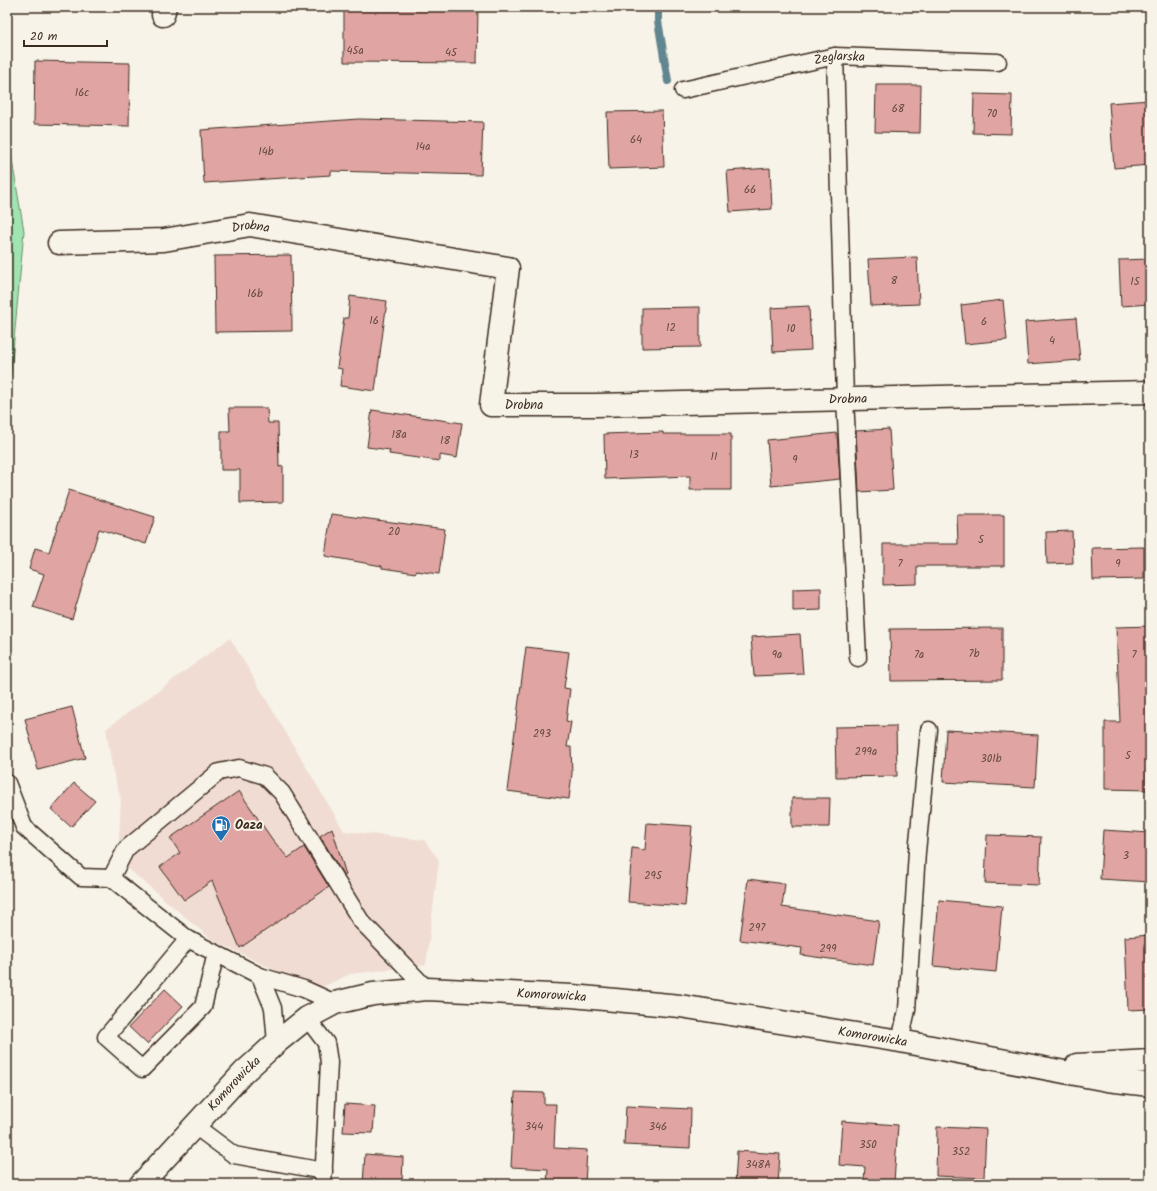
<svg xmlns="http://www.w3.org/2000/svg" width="1157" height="1191" font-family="Kalam,sans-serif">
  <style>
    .built { fill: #f0dcd3 }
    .green { fill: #a0e5b1; stroke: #6e8868 }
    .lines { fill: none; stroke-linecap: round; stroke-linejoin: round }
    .stream { stroke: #628690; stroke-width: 8 }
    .building { fill: #e0a5a3; stroke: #3b2a1e }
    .lane-casing { stroke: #3b2a1e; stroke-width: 19 }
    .street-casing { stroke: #3b2a1e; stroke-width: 25 }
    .secondary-casing { stroke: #3b2a1e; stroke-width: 25 }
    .lane { stroke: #f7f3e8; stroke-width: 16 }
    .street { stroke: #f7f3e8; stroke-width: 22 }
    .secondary { stroke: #f7f3e8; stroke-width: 22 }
    .labels { text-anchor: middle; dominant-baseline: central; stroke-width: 4; stroke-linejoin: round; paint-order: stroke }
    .number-label { font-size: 11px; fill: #64493f }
    .street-label { font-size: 13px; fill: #3b2a1e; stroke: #f7f3e8 }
    .poi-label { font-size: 13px; font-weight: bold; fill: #3b2a1e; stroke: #f7f3e8; text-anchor: start }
  </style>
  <rect width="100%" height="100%" fill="#f7f3e8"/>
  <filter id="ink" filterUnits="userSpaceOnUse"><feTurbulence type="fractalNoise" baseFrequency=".025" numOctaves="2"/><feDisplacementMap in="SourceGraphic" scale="8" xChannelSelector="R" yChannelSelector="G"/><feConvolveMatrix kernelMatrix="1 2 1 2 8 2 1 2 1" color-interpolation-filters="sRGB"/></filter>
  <g filter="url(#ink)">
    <path class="built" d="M 230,638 L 344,831 L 424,840 L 439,860 L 426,965 L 350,974 L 316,990 L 211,939 L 118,860 L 121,799 L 113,772 L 106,729 Z"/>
    <path class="green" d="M 7,131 L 24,231 L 10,383 L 7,403 Z"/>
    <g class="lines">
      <path class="stream" d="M 658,7 L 658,21 L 668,81"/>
    </g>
    <path class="building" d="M 344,7 L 478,7 L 477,63 L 344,62 Z
      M 35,61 L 130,63 L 129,126 L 34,124 Z
      M 876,85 L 921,85 L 920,133 L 875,132 Z
      M 974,94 L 1012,95 L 1011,134 L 973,133 Z
      M 1150,100 L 1150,165 L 1114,168 L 1109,103 Z
      M 662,111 L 664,167 L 609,169 L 607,112 Z
      M 359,119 L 483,122 L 481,175 L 331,171 L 331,175 L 204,183 L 201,130 Z
      M 770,168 L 772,209 L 730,212 L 727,171 Z
      M 291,255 L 292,331 L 215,332 L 214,256 Z
      M 917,257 L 919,304 L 871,306 L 868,259 Z
      M 1150,259 L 1150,304 L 1121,306 L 1119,260 Z
      M 350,296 L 387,301 L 375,391 L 340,386 L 342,369 L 337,368 L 344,318 L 348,318 Z
      M 1003,300 L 1007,340 L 965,344 L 961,305 Z
      M 809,306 L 811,350 L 773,352 L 771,308 Z
      M 700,307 L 700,347 L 642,348 L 642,308 Z
      M 1076,318 L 1080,360 L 1028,364 L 1025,322 Z
      M 229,408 L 267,408 L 268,423 L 278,423 L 279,467 L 283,466 L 283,502 L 240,503 L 240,470 L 221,470 L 221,431 L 230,431 Z
      M 372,410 L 462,423 L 457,458 L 440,455 L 440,461 L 389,454 L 390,450 L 367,447 Z
      M 889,429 L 893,490 L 859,492 L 856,431 Z
      M 663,432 L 663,434 L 731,434 L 731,490 L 690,490 L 690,476 L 605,479 L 604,434 Z
      M 837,433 L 840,479 L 771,486 L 767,440 Z
      M 69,490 L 155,517 L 146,544 L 99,529 L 72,619 L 33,607 L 44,574 L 29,569 L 35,548 L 49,552 Z
      M 331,514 L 445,529 L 439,574 L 416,571 L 416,573 L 382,568 L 382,566 L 325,556 Z
      M 957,515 L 1004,515 L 1004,566 L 917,566 L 917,584 L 883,585 L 883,544 L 958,544 Z
      M 1072,531 L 1073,563 L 1047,564 L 1046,532 Z
      M 1144,547 L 1144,579 L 1093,580 L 1092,548 Z
      M 821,588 L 821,610 L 793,611 L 793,589 Z
      M 1150,626 L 1150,790 L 1105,789 L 1105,722 L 1120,722 L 1116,627 Z
      M 1002,628 L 1002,680 L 891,681 L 890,629 Z
      M 800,634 L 803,674 L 754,676 L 751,637 Z
      M 526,647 L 569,652 L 564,688 L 570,689 L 566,721 L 571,722 L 567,747 L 571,747 L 572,773 L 569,799 L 507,791 Z
      M 72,707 L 85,758 L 38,770 L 25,719 Z
      M 896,726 L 897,776 L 836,777 L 835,727 Z
      M 946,730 L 1038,735 L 1035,787 L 943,782 Z
      M 74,783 L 95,801 L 71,827 L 51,809 Z
      M 239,791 L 272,839 L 288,858 L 304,847 L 329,887 L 240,948 L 212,881 L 184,900 L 160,867 L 180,853 L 170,838 Z
      M 792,798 L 830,798 L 829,827 L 792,827 Z
      M 647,823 L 692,826 L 685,906 L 628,902 L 632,848 L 645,850 Z
      M 332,828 L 346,875 L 344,876 L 320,836 Z
      M 1103,830 L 1150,833 L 1150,882 L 1100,879 Z
      M 987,835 L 1041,837 L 1039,885 L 985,883 Z
      M 748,879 L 785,884 L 782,907 L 879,921 L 873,965 L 801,955 L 802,948 L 740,940 Z
      M 939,900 L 1002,906 L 996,972 L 933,966 Z
      M 1150,935 L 1150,1009 L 1128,1010 L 1125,937 Z
      M 165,989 L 183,1006 L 147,1044 L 129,1027 Z
      M 515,1092 L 544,1093 L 544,1104 L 556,1104 L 554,1148 L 587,1150 L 585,1184 L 547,1184 L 548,1169 L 511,1167 Z
      M 345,1104 L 375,1106 L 373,1133 L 343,1132 Z
      M 626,1106 L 691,1109 L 690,1148 L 624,1145 Z
      M 842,1121 L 898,1125 L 894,1182 L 864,1180 L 865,1167 L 839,1165 Z
      M 937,1127 L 986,1129 L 984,1178 L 936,1176 Z
      M 737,1151 L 780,1154 L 778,1184 L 735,1184 Z
      M 365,1154 L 403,1157 L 402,1184 L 363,1184 Z"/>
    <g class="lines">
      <defs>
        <g id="lane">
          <path d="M 835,56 L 845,398 L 858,658"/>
          <path id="s1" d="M 683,90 L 835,56 L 998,62"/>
          <path d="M 7,783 L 24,827 L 81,877 L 111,878 L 188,939 L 260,976 L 273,1008 L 276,1043"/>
          <path d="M 111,878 L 126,849 L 219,772 L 239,768 L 265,776 L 282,793 L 361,921 L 427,989"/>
          <path d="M 188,939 L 106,1037 L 142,1069 L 203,1007 L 216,953"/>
          <path d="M 260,976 L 304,989 L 335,1003"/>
          <path d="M 307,1018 L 326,1043 L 329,1062 L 323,1184"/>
          <path d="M 900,1041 L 907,1010 L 917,852 L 929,730"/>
          <path d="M 195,1126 L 234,1155 L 324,1171"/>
        </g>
        <g id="street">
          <path d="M 163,15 L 165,7"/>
          <path id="s2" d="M 59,243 L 164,240 L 250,225 L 508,268 L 491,405 L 596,405 L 1150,392"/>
        </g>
        <g id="secondary">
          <path d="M 1077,1065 L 1150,1061"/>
          <path id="s3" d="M 141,1184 L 244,1072 L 276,1043 L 307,1018 L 335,1003 L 373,994 L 427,989 L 572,996 L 680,1006 L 900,1041 L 1107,1080 L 1150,1085"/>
        </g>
      </defs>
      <use href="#lane" class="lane-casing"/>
      <use href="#street" class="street-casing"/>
      <use href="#secondary" class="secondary-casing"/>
      <use href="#lane" class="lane"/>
      <use href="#street" class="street"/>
      <use href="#secondary" class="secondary"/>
    </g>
  </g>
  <defs>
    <symbol id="fuel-pin" viewBox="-11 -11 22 30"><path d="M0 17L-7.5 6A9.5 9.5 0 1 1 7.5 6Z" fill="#1f6fb2" stroke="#f7f3e8"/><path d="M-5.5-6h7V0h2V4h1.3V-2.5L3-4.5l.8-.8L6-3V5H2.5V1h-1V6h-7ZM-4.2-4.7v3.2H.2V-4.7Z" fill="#fff"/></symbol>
  </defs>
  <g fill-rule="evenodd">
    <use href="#fuel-pin" x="210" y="814" width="22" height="30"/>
  </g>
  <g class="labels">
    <g class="number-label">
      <text x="355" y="51">45a</text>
      <text x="451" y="53">45</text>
      <text x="82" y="93">16c</text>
      <text x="898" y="109">68</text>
      <text x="992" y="114">70</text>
      <text x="636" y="140">64</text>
      <text x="423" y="147">14a</text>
      <text x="266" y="152">14b</text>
      <text x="750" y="190">66</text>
      <text x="894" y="281">8</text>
      <text x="1135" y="282">15</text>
      <text x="255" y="294">16b</text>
      <text x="374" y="321">16</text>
      <text x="984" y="322">6</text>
      <text x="671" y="328">12</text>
      <text x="791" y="329">10</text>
      <text x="1052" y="341">4</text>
      <text x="399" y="435">18a</text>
      <text x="445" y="441">18</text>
      <text x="634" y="455">13</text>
      <text x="714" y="457">11</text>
      <text x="795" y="460">9</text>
      <text x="394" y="532">20</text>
      <text x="981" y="540">5</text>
      <text x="900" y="564">7</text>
      <text x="1118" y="564">9</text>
      <text x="974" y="654">7b</text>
      <text x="777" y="655">9a</text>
      <text x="919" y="655">7a</text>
      <text x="1134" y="655">7</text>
      <text x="542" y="734">293</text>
      <text x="866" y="752">299a</text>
      <text x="1128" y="756">5</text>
      <text x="991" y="759">301b</text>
      <text x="1126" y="856">3</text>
      <text x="653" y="876">295</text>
      <text x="757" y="928">297</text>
      <text x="828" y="949">299</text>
      <text x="534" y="1127">344</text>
      <text x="658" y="1127">346</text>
      <text x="868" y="1145">350</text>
      <text x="961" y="1152">352</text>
      <text x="758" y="1165">348A</text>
    </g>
    <g class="street-label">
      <text stroke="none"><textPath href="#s1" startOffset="160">Żeglarska</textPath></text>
      <text stroke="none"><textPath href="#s2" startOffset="193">Drobna</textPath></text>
      <text stroke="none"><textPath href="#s2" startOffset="949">Drobna</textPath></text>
      <text stroke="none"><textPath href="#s2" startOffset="625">Drobna</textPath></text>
      <text stroke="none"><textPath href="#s3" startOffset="485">Komorowicka</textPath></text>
      <text stroke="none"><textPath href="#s3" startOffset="809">Komorowicka</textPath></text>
      <text stroke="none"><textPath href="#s3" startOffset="137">Komorowicka</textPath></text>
    </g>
    <g class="poi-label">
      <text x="235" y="825">Oaza</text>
    </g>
  </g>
  <rect width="1157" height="1191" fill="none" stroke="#f7f3e8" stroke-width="24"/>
  <rect x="12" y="12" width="1133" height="1167" fill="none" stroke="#3b2a1e" stroke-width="1.5" filter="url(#ink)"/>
  <path d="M24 40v6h83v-6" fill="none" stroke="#3b2a1e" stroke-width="2"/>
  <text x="30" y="40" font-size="12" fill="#3b2a1e" stroke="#f7f3e8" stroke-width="3" paint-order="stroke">20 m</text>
</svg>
